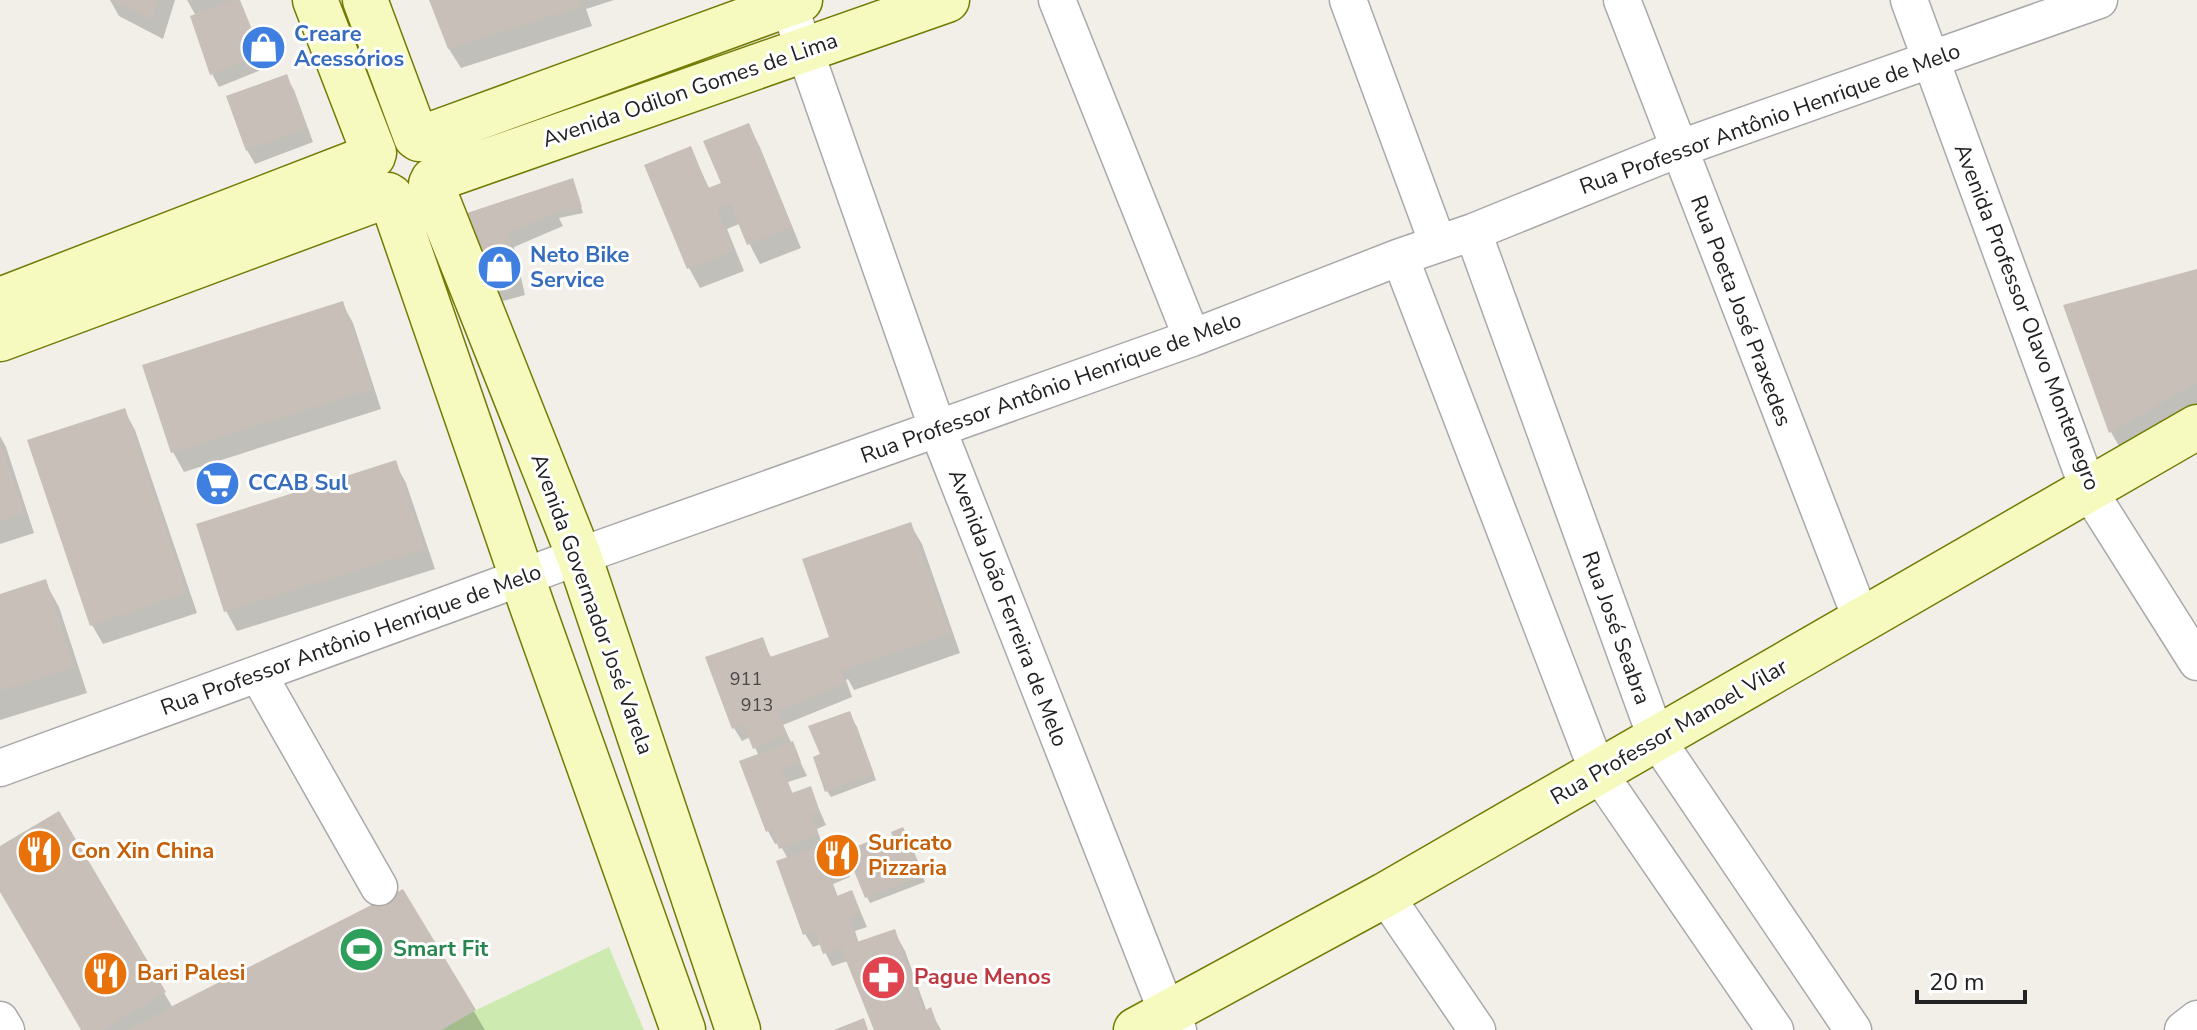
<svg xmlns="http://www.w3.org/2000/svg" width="2197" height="1030" font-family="'Nunito Sans',sans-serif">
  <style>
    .grass { fill: #cdebb0 }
    .shadow { fill: #0003 }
    .building { fill: #c7bfb8 }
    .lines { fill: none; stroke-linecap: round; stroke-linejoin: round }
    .street-casing { stroke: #a9a9a9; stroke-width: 39 }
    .secondary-casing { stroke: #707d05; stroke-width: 47 }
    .street { stroke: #fff; stroke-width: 36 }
    .secondary { stroke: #f7fabf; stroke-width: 44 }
    .labels { text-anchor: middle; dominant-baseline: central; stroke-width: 6; stroke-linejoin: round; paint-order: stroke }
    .number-label { font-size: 18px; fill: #4b4948 }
    .shop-label { font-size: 22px; font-weight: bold; fill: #366cbe; stroke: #fff; text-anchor: start }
    .street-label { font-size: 22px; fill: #222; stroke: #fff }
    .food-label { font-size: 22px; font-weight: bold; fill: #c56008; stroke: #fff; text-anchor: start }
    .leisure-label { font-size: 22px; font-weight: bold; fill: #27864d; stroke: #fff; text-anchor: start }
    .health-label { font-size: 22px; font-weight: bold; fill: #be3a42; stroke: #fff; text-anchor: start }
  </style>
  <rect width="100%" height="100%" fill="#f2efe9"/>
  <path class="grass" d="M 609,947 L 644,1030 L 442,1030 L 476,1010 Z"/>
  <path class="shadow" d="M 110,0 L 175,0 L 163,39 L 119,16 Z
    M 187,0 L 238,0 L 268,67 L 219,87 L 212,74 L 196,16 Z
    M 431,0 L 614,0 L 586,9 L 592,26 L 461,68 L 449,49 Z
    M 286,77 L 294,90 L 313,142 L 255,164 L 247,150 Z
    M 748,125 L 759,145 L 801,248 L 760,264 L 739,224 L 727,229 L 744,271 L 700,288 L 689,268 L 690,148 L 710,190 L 724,184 Z
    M 572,180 L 583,213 L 559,218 L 563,226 L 514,247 L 525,295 L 503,301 L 495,288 L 470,215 Z
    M 2197,271 L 2197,416 L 2125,457 L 2111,432 Z
    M 342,303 L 353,323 L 381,409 L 184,472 L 173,452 Z
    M 124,410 L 135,430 L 197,613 L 103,644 L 92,625 Z
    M 0,436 L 6,447 L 34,533 L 0,544 Z
    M 395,463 L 406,483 L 435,569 L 237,631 L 226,611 Z
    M 910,524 L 922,544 L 960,653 L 854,690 L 848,679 L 846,680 L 852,697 L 783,725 L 807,776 L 788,782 L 793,795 L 810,789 L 826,825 L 817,829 L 823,847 L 834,843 L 842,856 L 850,877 L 833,884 L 838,897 L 851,892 L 858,906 L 867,927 L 855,931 L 859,944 L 894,931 L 905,951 L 927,1012 L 930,1010 L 941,1030 L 877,1030 L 848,961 L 832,966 L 821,944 L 813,947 L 805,934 L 788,859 L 779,843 L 775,844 L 768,831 L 742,762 L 759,756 L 750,737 L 742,741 L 734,728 L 762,640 L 772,659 L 828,639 Z
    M 45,582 L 59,607 L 87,693 L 0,720 L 0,596 Z
    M 849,714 L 857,727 L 876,780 L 831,797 L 827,791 L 822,755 Z
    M 59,814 L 173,1008 L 403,892 L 485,1030 L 83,1030 L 0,889 L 0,848 Z
    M 902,829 L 925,882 L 870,903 L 867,897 L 871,854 L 898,843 Z"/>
  <path class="building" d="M 112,0 L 158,0 L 152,20 Z
    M 233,0 L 240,0 L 262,54 L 210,75 L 190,16 Z
    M 429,0 L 580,0 L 583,6 L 448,49 Z
    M 287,74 L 307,128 L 246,151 L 226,96 Z
    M 749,123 L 792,227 L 747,245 L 730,203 L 717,208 L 734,251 L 687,269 L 644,165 L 691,146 L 708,188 L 721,183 L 703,141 Z
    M 573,178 L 582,207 L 557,212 L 508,233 L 519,282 L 493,288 L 467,213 Z
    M 2197,269 L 2197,383 L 2109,433 L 2063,305 Z
    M 343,301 L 372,389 L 171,453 L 142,365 Z
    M 125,408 L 187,593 L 90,626 L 27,440 Z
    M 0,440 L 24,513 L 0,521 Z
    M 396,460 L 425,549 L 224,612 L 196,524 Z
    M 911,522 L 950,633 L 841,671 L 846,683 L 777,711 L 787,734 L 753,749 L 743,724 L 732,729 L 705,657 L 763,637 L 770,657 L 829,637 L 802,559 Z
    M 46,579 L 74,667 L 0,691 L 0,594 Z
    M 850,711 L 874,774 L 825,792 L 813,757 L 820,754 L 808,726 Z
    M 793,741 L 801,762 L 782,769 L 792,793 L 811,786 L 820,812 L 811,815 L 818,835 L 779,849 L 772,829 L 766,832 L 739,761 Z
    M 59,811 L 166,992 L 102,1030 L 81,1030 L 0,892 L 0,846 Z
    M 903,827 L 924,875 L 865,898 L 846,851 L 867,842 L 871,852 L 895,842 L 891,832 Z
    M 835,840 L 844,863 L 827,870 L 837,896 L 852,890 L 861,913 L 849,918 L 857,942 L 895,929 L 924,1011 L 931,1007 L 939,1030 L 874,1030 L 841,948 L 823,954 L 814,930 L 803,935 L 776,861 Z
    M 403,889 L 476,1010 L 439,1030 L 125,1030 Z
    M 864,1018 L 868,1030 L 834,1030 Z"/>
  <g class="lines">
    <defs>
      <path id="street" d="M 787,0 L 938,430 L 1167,1012 L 1178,1030
        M 1057,0 L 1192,338
        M 1348,0 L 1438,244
        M 1622,0 L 1862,621
        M 1909,0 L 2089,491 L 2197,662
        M 1473,232 L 1657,740 L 1853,1030
        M 1400,257 L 1598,772 L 1775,1030
        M 258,674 L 379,887
        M 0,768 L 602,548 L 1192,338 L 1400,257 L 1473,232 L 1678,149 L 2099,0
        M 1385,895 L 1477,1030
        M 0,1020 L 6,1030
        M 2183,1030 L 2197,1019"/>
      <path id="secondary" d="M 315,0 L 374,153
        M 365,0 L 416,137
        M 419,139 L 800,0
        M 433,180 L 947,0
        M 431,184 L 579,556 L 738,1030
        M 391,197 L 532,606 L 683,1030
        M 0,300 L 373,156
        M 0,339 L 388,195
        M 1136,1030 L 1385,895 L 2197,427"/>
    </defs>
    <use href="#street" class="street-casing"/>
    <use href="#secondary" class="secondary-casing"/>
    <use href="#street" class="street"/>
    <use href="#secondary" class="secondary"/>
  </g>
  <defs>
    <symbol id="shop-disc" viewBox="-11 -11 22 22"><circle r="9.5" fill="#3f7fe0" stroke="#fff"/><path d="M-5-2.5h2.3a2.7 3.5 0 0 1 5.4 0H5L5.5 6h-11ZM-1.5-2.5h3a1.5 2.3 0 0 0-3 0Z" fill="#fff"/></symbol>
    <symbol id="supermarket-disc" viewBox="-11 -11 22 22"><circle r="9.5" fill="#3f7fe0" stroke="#fff"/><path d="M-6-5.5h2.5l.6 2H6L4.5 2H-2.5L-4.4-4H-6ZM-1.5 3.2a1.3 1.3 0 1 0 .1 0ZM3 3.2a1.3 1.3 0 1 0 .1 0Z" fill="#fff"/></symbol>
    <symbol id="restaurant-disc" viewBox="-11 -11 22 22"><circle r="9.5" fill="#e8710a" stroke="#fff"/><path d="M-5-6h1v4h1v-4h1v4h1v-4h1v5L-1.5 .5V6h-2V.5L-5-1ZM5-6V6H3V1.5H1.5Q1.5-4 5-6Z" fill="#fff"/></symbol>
    <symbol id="stadium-disc" viewBox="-11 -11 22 22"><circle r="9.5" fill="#2e9e5b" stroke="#fff"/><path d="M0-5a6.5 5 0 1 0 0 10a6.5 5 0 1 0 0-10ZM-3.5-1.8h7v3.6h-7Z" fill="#fff"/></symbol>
    <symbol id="pharmacy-disc" viewBox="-11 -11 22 22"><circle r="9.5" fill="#e0444e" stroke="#fff"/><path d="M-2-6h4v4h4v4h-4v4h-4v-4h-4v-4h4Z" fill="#fff"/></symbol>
  </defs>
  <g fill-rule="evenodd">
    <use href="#shop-disc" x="238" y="22" width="51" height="51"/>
    <use href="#shop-disc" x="474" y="242" width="51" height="51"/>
    <use href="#supermarket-disc" x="192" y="458" width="51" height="51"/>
    <use href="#restaurant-disc" x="14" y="826" width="51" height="51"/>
    <use href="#restaurant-disc" x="812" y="830" width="51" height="51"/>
    <use href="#stadium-disc" x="336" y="924" width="51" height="51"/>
    <use href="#restaurant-disc" x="80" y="948" width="51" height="51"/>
    <use href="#pharmacy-disc" x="858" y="952" width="51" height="51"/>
  </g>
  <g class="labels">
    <g class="number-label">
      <text x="746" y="679">911</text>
      <text x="757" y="705">913</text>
    </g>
    <g class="shop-label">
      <text x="294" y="34">Creare<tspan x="294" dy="25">Acessórios</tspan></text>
      <text x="530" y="255">Neto Bike<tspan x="530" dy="25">Service</tspan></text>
      <text x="248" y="483">CCAB Sul</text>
    </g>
    <g class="street-label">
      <text transform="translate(690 90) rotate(-19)">Avenida Odilon Gomes de Lima</text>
      <text transform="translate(1770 119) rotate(-20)">Rua Professor Antônio Henrique de Melo</text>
      <text transform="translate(1741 311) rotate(69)">Rua Poeta José Praxedes</text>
      <text transform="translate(2027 317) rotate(69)">Avenida Professor Olavo Montenegro</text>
      <text transform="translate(1051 388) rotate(-20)">Rua Professor Antônio Henrique de Melo</text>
      <text transform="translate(592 604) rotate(70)">Avenida Governador José Varela</text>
      <text transform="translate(1008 608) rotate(69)">Avenida João Ferreira de Melo</text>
      <text transform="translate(1616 628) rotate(70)">Rua José Seabra</text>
      <text transform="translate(351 640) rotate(-20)">Rua Professor Antônio Henrique de Melo</text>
      <text transform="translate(1669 732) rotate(-30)">Rua Professor Manoel Vilar</text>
    </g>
    <g class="food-label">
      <text x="868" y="843">Suricato<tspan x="868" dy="25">Pizzaria</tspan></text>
      <text x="71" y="851">Con Xin China</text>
      <text x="137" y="973">Bari Palesi</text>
    </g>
    <g class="leisure-label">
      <text x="393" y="949">Smart Fit</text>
    </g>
    <g class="health-label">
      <text x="914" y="977">Pague Menos</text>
    </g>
  </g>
  <path d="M1917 990v12h108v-12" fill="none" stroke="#222222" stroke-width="4"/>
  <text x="1929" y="990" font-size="24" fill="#222222" stroke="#ffffff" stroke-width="6" paint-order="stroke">20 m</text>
</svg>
